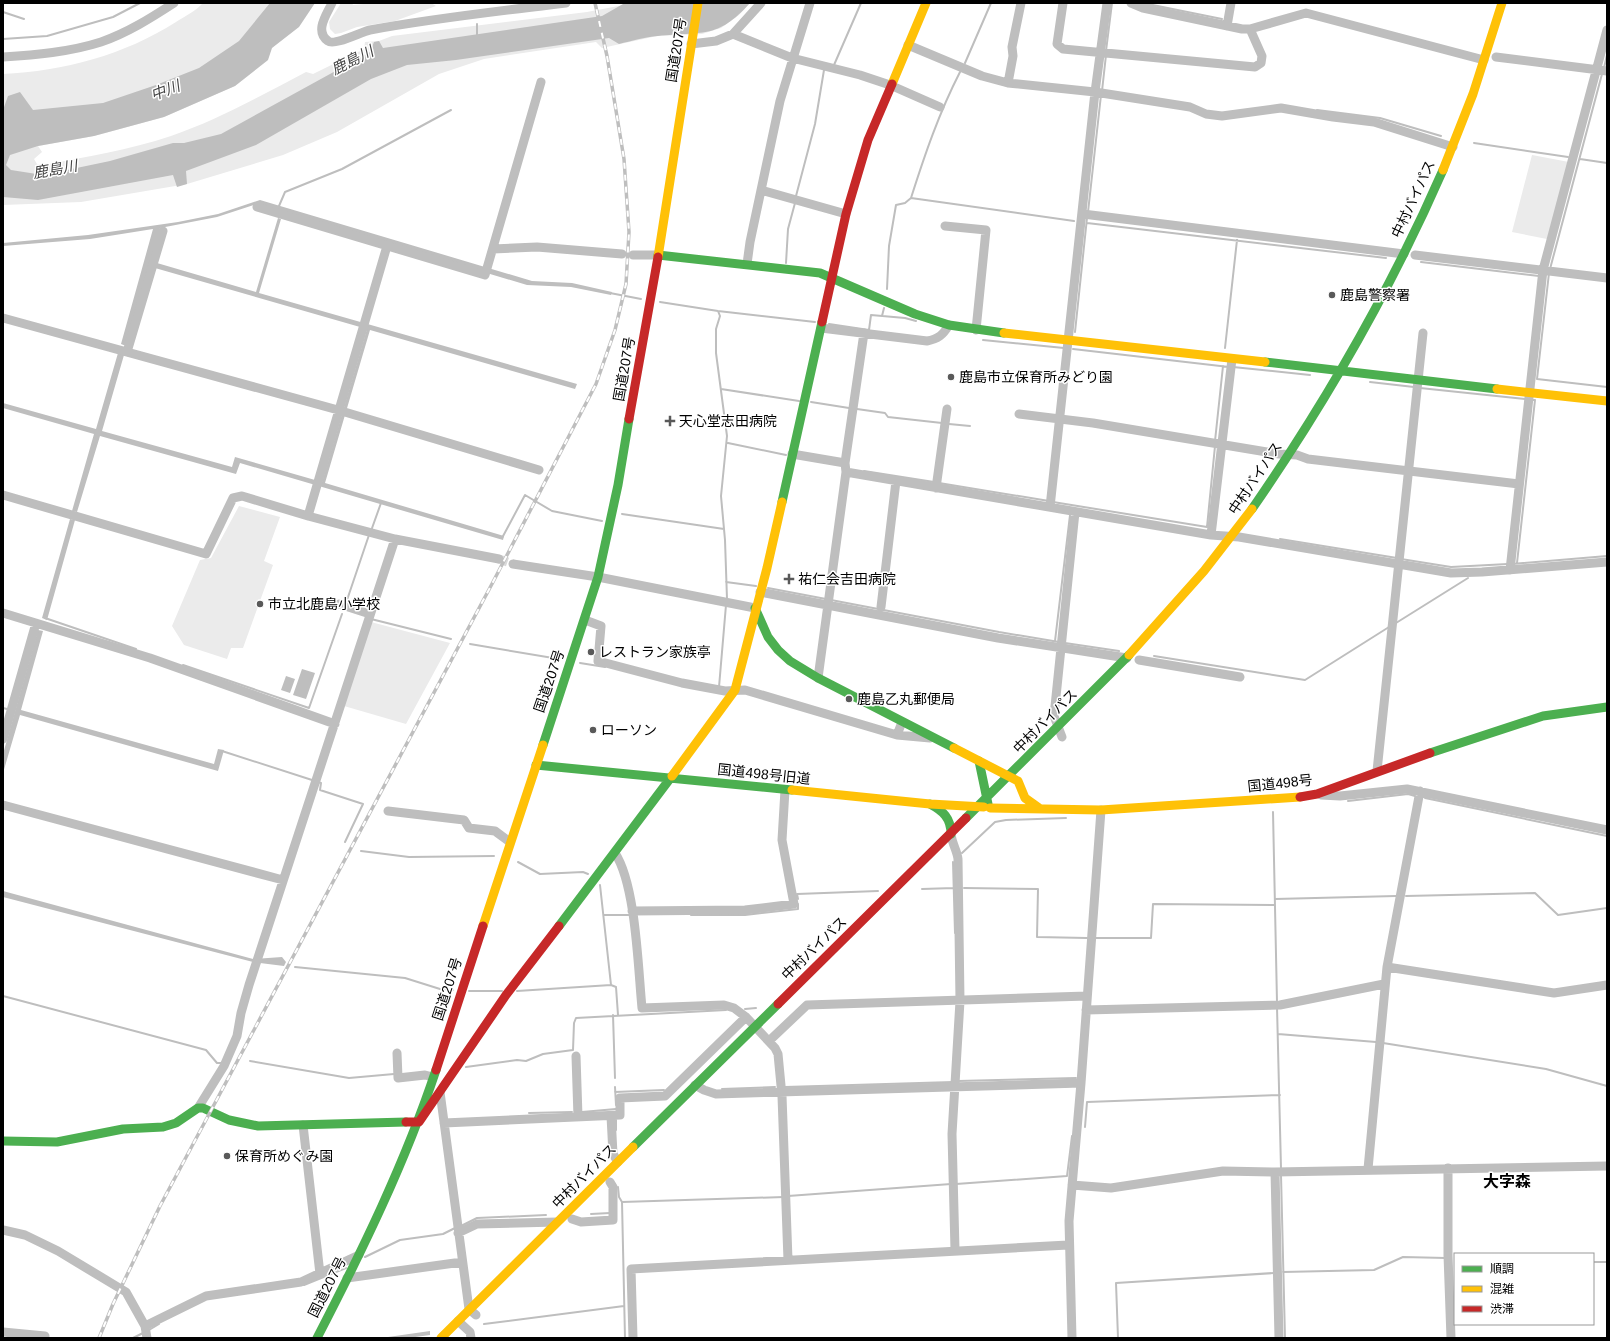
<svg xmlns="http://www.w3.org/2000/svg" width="1610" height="1341" font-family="Helvetica,'Noto Sans JP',sans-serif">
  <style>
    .green { fill: #ebebeb }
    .water { fill: #bebebe }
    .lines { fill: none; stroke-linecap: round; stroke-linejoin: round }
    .stream { stroke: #bebebe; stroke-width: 2 }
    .street-tunnel { stroke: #d9d9d9; stroke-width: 9; stroke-dasharray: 9 4.5; stroke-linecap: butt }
    .street { stroke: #bebebe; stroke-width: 9 }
    .fast { stroke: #4caf50; stroke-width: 9 }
    .slow { stroke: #ffc107; stroke-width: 9 }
    .jam { stroke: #c62828; stroke-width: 9 }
    .rail-casing { stroke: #bebebe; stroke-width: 3.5 }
    .rail { stroke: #fff; stroke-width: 2; stroke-dasharray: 6; stroke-linecap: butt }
    .poi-dot { fill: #595959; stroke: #fff; stroke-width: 1.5 }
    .labels { text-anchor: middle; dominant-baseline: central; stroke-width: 3; stroke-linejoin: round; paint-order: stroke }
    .street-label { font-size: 14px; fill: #000; stroke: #fff }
    .poi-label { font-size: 14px; fill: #000; stroke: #fff; text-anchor: start }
    .water-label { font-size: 15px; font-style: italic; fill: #434343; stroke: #fff }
    .quarter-label { font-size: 16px; font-weight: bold; fill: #000; stroke: #fff }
  </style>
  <rect width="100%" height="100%" fill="#fff"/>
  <path class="green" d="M 203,3 L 297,3 L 211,81 L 3,132 L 3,74 C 64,71 124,55 176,22 C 185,16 196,11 203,3 Z
    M 341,3 L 352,3 L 353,5 L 374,3 L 431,3 L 436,6 L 395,21 L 357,27 L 341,33 L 335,34 L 330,29 L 329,22 Z
    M 634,3 L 721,3 L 385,54 L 229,139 L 107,170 L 3,181 L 3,149 L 268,60 L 235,86 L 164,117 L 94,136 L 38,146 L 42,152 L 34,159 L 37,164 L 43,165 C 86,157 129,150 171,136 C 218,120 262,95 306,72 L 313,74 L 364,49 L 365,42 L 379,41 L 392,36 L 587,12 Z
    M 750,3 L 739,15 L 721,28 L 702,34 L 657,36 L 602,48 L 596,42 L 484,59 L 439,74 L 337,132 L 283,155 L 187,184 L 81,202 L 3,205 L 3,194 L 166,167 L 408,59 Z
    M 1532,155 L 1569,162 L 1547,239 L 1512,232 Z
    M 239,506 L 280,517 L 264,561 L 273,565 L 243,648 L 231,648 L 227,659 L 184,645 L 172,626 L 200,560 L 211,558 Z
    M 371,622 L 450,643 L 406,724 L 344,706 Z"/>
  <path class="water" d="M 270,3 L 315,3 L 299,27 L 272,48 L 268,60 L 235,86 L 164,117 L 94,136 L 38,146 L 10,155 L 6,165 L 11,170 L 43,175 L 110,161 L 173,143 L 184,143 L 221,134 L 370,52 L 374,42 L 379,41 L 383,48 L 602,16 L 623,4 L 634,3 L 750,3 C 717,40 702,31 658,36 C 645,37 631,41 619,44 L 609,38 L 456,60 L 407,65 L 371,79 L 256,145 L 186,171 L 187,184 L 177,187 L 173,175 L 38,200 L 3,197 L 3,110 L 8,96 L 20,92 L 33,110 L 103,103 L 156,85 L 199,68 L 239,41 Z
    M 260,200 L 532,281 L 572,283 L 612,292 L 611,295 L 571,287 L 527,285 L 257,204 L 217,217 L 160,228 L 126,346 L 121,344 L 153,229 L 90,239 L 3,246 L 3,243 L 88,235 L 178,222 L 218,214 Z
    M 278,218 L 281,219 L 259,293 L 577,384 L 575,389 L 370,330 L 325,483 L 504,536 L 503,540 L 240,463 L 236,474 L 100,436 L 77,512 L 72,511 L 94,434 L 3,408 L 3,403 L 96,429 L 118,353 L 124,355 L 102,431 L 232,467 L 235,457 L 322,482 L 367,329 L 155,268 L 157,263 L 256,292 Z
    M 70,519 L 75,520 L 47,620 L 42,618 Z
    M 38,630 L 43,631 L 21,710 L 214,764 L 218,749 L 224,750 L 218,771 L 20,715 L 3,773 L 3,754 Z
    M 302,669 L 315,673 L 306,699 L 293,695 Z
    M 286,676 L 295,679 L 290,693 L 281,690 Z
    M 3,891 L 253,959 L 282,957 L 286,962 L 284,966 L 253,962 L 3,897 Z
    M 430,1331 L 430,1335 L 408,1338 L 381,1338 Z"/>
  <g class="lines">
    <path class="stream" d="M 1143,3 L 1222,19
      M 3,12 L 24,19
      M 477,24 L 477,35
      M 3,39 L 47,36 L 113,17 L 140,3
      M 1106,51 L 1112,3
      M 965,63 L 991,3
      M 834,65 L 861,3
      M 1604,68 L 1607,55
      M 1102,91 L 1106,55
      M 1317,110 L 1380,118 L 1441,136
      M 1474,143 L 1568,157
      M 1580,159 L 1607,163
      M 796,196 L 815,124 L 824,70
      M 911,198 L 1074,221
      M 279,206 L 285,192 L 342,169 L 451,110
      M 1088,212 L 1101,95
      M 1087,223 L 1386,258
      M 1421,262 L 1539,276
      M 786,263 L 788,229 L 795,203
      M 1550,269 L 1602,74
      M 1549,273 L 1537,379 L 1607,387
      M 887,289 L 889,246 L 896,205 L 905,203 L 911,198 C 925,154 939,113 960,72
      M 610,293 L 641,299
      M 660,302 L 718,311 L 815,322
      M 718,311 L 720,316 L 716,329 L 716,353 L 727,436 L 721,496 L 725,540 L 727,599
      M 882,316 L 884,308
      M 829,324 L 869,330 L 871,315 L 905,318 L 916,321
      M 1075,332 L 1087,218
      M 983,340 L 1064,348
      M 1225,348 L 1237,240
      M 1073,349 L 1229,367
      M 1233,367 L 1310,375
      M 1370,382 L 1414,387
      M 1420,388 L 1525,399
      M 721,389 L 799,401
      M 811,402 L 849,408
      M 857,409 L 885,413 L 888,417 L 942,423
      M 949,424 L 970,426
      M 1215,441 L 1223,366
      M 728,443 L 786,455
      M 864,471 L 934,482
      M 939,483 L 1049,501
      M 1053,502 L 1207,527 L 1215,446
      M 622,514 L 724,529
      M 371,531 L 381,503
      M 502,538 L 525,495 L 552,511 L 602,521
      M 1280,539 L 1397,558
      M 1401,559 L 1451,567 L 1508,564
      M 1517,563 L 1535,400 L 1532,400
      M 1512,564 L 1607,556
      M 726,582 L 756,586
      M 768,588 L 826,599
      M 347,600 L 369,535
      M 831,600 L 999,632 L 1059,642
      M 45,618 L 136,649
      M 371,619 L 451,639
      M 1396,623 L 1468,578
      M 1055,641 L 1070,515
      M 1065,643 L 1119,651
      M 470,644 L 559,659
      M 1154,656 L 1305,680 L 1389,627
      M 580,663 L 605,667
      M 183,665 L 309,708 L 342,614
      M 719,687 L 726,605
      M 3,708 L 7,709
      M 222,751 L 312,780
      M 318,782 L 321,783 L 320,790 L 363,804 L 345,842
      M 1425,798 L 1607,836
      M 1348,801 L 1408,794 L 1415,796
      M 1273,812 L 1277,1002
      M 361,851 L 409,857 L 494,856
      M 962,853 L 995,822 L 1006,820 L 1066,818
      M 518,862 L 540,874 L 583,872 L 588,874
      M 953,862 L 955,933
      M 600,885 L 611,985
      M 964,888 L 1038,889 L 1037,937 L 1087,938
      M 922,889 L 954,888
      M 1406,896 L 1535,893 L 1558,915 L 1607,908
      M 798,899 L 797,894 L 878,891
      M 1275,899 L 1396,896
      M 604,915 L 630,915
      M 691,915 L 745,915 L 798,909 L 798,904
      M 1096,938 L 1151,938 L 1153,904 L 1275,905
      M 295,967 L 405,978 L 440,989 L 453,990
      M 469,991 L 502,991
      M 517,991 L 611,985 L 616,987 L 618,1015
      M 3,996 L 206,1050 L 217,1063 L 221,1063
      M 1277,1007 L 1281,1168
      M 745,1009 L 756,1008
      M 613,1015 L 615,1078
      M 1278,1034 L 1376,1042
      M 1383,1043 L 1546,1069 L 1607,1086
      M 250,1061 L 349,1078 L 394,1074
      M 466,1067 L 517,1060 L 526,1061 L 543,1054 L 573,1050 L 574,1023 L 576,1018 L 726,1010
      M 958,1081 L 1076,1078
      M 615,1087 L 616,1105
      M 785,1087 L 953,1082
      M 722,1089 L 775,1087
      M 615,1092 L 664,1090
      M 582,1112 L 616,1109
      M 529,1113 L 572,1112
      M 616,1120 L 616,1130
      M 1085,1127 L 1087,1102 L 1280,1095
      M 1281,1175 L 1285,1338
      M 956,1184 L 1067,1176 L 1072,1136
      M 618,1187 L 619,1197 L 622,1202
      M 788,1196 L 951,1184
      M 591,1214 L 610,1213
      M 461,1226 L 477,1218 L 546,1215
      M 365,1257 L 400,1240 L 443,1234 L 455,1228
      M 1593,1262 L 1607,1262
      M 1283,1272 L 1374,1270 L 1403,1257 L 1446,1258
      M 304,1285 L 346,1268
      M 484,1324 L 624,1306
      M 149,1330 L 159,1324
      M 133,1338 L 143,1333
      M 625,1338 L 622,1202 L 784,1197
      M 1118,1338 L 1116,1283 L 1274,1273"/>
    <path class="street-tunnel" d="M 499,559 L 513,564"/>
    <path class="street" d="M 332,3 C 327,14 314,31 328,41 C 334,46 361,32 370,30 C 435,18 501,11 566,3
      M 1063,3 L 1057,44 L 1063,49 L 1255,67 L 1261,63 L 1262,56 L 1250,29
      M 1131,3 L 1143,8 L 1242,29 L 1250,29 L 1306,13 L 1484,60
      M 1227,26 L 1231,3
      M 733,34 L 761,3
      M 691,44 L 716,41 L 733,34 L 792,58 L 860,75 L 890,85 L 940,107
      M 908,45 L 982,76 L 1008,83 L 1095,92 L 1190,107 L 1206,114 L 1222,116 L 1281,108 L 1333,117 L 1374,122 L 1453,147
      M 3,57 C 35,55 70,52 101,42 C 127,33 151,18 174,3
      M 1496,57 L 1607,71
      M 1008,83 L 1013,56 L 1012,47 L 1021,3
      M 761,190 L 846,214
      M 257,207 L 485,275 L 541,82
      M 1083,214 L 1404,254
      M 945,226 L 986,230 L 976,330
      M 387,246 L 308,516 L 395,539 L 499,559
      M 493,249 L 537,247 L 622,254
      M 633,255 L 658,255
      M 1415,255 L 1607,278
      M 747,264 L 750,242 L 780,101 L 810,3
      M 3,318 L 338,410 L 539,470
      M 821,328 L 927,341 C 938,339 943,335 949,325
      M 127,352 L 163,231
      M 1019,414 L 1093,423 L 1279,454 L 1297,455 L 1308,459 L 1519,484
      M 792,454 L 845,463 L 846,472 L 818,678
      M 845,463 L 864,333
      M 846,472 L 1211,535 L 1239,537 L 1451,573 L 1482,572 L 1607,562
      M 936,488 L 947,409
      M 3,495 L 206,554 L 233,498 L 242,496 L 308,516
      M 1050,507 L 1095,92 L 1107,3
      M 1211,535 L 1232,359
      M 513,564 L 598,577 L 755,608
      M 1510,570 L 1543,270 L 1607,30
      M 760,592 L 998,638 L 1127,658
      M 339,604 L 370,614
      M 881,607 L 896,481
      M 3,613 L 150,658 L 335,724
      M 585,620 L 601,626 L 598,661 L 682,683 L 725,691 L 745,690 L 897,735 L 902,722
      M 1139,660 L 1240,677
      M 897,735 L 930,738
      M 1062,737 L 1054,716 L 1075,512
      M 3,739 L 36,623
      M 1377,771 L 1423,333
      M 1321,795 L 1340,796 L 1407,789 L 1607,830
      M 3,805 L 283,880
      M 388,811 L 464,820 L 469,828 L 495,831 L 510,842
      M 951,834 C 952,844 957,850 958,859 L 960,1001 L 952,1134 L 955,1250
      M 615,853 C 636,885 638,968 642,1008 L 724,1005 L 734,1008 L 746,1017 L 775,1048 L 778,1054 L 782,1096 L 788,1260
      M 632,911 L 745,910 L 794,904 L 782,840 L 785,790
      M 1387,967 L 1554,993 L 1607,985
      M 1086,1010 L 1280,1005 L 1384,984
      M 769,1041 L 807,1005 L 1087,996
      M 397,1053 L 398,1078 L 425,1075 L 433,1077
      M 576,1056 L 578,1117
      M 695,1085 L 704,1090 L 716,1094 L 1081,1083
      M 440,1092 L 469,1309 L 476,1315
      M 198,1108 L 224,1066 L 237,1036 L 241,1013 L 249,985 L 395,539
      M 611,1116 L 613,1154 L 618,1162
      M 444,1123 L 620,1115 L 620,1098 L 665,1096 L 746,1017
      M 303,1125 L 320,1274
      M 1448,1168 L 1448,1255 L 1451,1338
      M 1368,1169 L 1387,967 L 1420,791
      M 1275,1172 L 1279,1338
      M 1072,1185 L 1111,1188 L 1223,1171 L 1275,1172 L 1607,1166
      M 572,1219 L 581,1222 L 613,1220 L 613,1187 L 610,1182
      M 3,1230 L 25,1235 L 58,1251 L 126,1292 L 145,1326 L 147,1338
      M 458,1233 L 477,1224 L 557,1222
      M 347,1278 L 462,1262
      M 458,1321 L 470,1332 L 471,1338
      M 145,1326 L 206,1296 L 301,1282 L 359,1255
      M 3,1332 L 45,1336
      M 633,1338 L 631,1269 L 1068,1245
      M 1072,1338 L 1069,1221 L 1081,1083 L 1101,810"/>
    <path class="fast" d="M 658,255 L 820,273 L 915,314 L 949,325 L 1004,333
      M 1265,362 L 1497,389
      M 782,502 L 822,322
      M 1252,509 C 1326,402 1391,289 1443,170
      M 755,608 L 768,637 L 778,650 L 790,661 L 818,678 L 954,748
      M 543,745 L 598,577 L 618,485 L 629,419
      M 1430,753 L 1543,716 L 1607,707
      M 979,761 L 988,804
      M 536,765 L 792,790
      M 930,804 C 943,811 951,818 951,834
      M 966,818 L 1129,655
      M 559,926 L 672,776
      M 3,1141 L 57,1142 L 123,1129 L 163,1127 L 176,1123 L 198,1108 L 203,1108 L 229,1120 L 258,1126 L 406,1122
      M 633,1147 L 778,1004
      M 317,1338 C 362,1251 405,1163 436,1070"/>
    <path class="slow" d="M 892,84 L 926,3
      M 1443,170 L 1473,94 L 1502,3
      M 658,257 L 698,3
      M 1004,333 L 1265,362
      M 1497,389 L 1607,401
      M 1129,655 L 1204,571 L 1252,509
      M 954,748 L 1016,780
      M 672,776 L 735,690 L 767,568 L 782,502
      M 1018,781 L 1025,798 L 1039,808
      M 792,790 L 930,804 L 984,807
      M 990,808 L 1101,810 L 1300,797
      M 483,926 L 543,745
      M 441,1338 L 633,1147"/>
    <path class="jam" d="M 822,322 L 846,214 L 868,140 L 892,84
      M 629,419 L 658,257
      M 1300,797 L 1317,794 L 1430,753
      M 778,1004 L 966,818
      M 436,1070 L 483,926
      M 406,1122 L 419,1122 L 506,995 L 559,926"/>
    <defs>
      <path id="rail" d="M 99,1338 L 113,1304 L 160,1206 L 493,582 L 596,384 L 615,330 L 626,284 L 629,232 L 624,159 L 607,56 L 595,3"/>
    </defs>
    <use href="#rail" class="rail-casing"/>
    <use href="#rail" class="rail"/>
  </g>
  <g class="poi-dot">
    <circle cx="1332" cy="295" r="4"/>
    <circle cx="951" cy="377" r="4"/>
    <path d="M668 415h4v4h4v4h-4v4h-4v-4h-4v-4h4z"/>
    <path d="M787 573h4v4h4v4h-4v4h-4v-4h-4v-4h4z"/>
    <circle cx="260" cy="604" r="4"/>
    <circle cx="591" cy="652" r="4"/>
    <circle cx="849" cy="699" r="4"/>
    <circle cx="593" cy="730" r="4"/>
    <circle cx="227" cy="1156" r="4"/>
  </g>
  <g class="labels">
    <g class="street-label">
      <text transform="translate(676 50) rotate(-81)">国道207号</text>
      <text transform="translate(1413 199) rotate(-65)">中村バイパス</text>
      <text transform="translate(624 369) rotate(-80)">国道207号</text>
      <text transform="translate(1255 478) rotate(-56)">中村バイパス</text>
      <text transform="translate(549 681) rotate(-71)">国道207号</text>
      <text transform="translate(1045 721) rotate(-45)">中村バイパス</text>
      <text transform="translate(764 774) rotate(6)">国道498号旧道</text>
      <text transform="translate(1280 783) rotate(-6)">国道498号</text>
      <text transform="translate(814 948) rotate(-44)">中村バイパス</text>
      <text transform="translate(447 989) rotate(-72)">国道207号</text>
      <text transform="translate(584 1176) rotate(-45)">中村バイパス</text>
      <text transform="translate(327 1287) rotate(-63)">国道207号</text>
    </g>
    <g class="poi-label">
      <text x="1340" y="295">鹿島警察署</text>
      <text x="959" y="377">鹿島市立保育所みどり園</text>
      <text x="679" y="421">天心堂志田病院</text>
      <text x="798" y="579">祐仁会吉田病院</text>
      <text x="268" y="604">市立北鹿島小学校</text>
      <text x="599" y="652">レストラン家族亭</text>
      <text x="857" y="699">鹿島乙丸郵便局</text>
      <text x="601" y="730">ローソン</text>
      <text x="235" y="1156">保育所めぐみ園</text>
    </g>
    <g class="water-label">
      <text transform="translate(352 60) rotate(-27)">鹿島川</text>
      <text transform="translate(165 90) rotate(-21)">中川</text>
      <text transform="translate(55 169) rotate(-10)">鹿島川</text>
    </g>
    <g class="quarter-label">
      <text x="1507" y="1181">大字森</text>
    </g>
  </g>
  <rect width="1610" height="1341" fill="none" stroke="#000000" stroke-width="8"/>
  <rect x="1454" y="1253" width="140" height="72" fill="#ffffff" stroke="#999999"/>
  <rect x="1462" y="1266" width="20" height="6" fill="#4caf50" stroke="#999999"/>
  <text x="1490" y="1273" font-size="12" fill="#000000">順調</text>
  <rect x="1462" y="1286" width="20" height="6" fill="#ffc107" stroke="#999999"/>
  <text x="1490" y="1293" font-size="12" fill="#000000">混雑</text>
  <rect x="1462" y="1306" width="20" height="6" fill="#c62828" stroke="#999999"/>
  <text x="1490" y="1313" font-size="12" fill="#000000">渋滞</text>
</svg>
